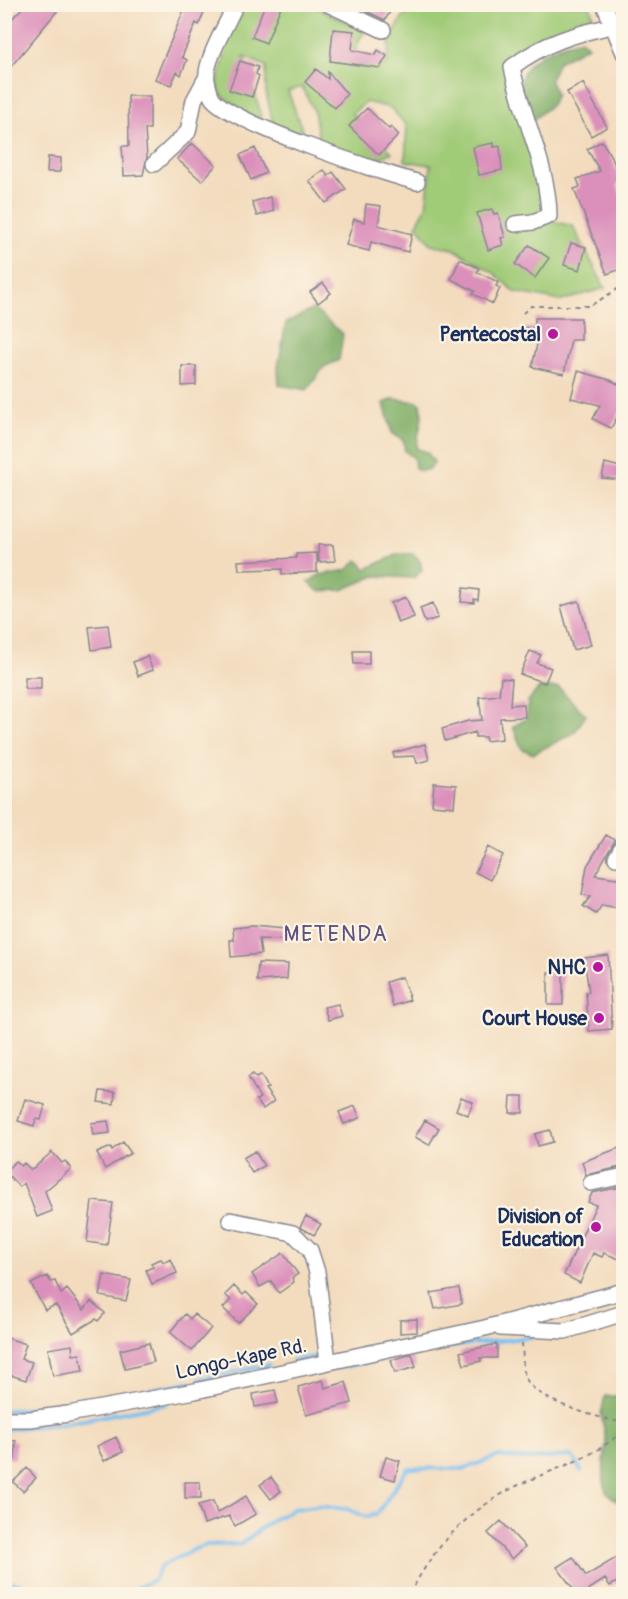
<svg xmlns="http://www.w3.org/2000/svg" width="628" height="1599" font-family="Pangolin,sans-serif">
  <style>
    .green { fill: #a0cb77; stroke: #5e7d6a; stroke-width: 1.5 }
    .forest { fill: #80af68; stroke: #4e6f63; stroke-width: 1.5 }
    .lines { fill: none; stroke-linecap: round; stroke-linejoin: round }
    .stream { stroke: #79bff0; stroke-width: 4 }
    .building { fill: #db90bb }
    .minor-casing { stroke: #87868e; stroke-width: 18 }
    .path { stroke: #87868e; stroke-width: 2; stroke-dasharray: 4.5 4.5; stroke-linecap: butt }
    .minor { stroke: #fff; stroke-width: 15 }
    .poi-dot { fill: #b5179e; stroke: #fcf5e5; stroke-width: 2 }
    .labels { text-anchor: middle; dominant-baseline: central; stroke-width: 4.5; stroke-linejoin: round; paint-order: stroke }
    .poi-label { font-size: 20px; font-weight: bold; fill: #1b2f5e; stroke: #fcf5e5; text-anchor: end }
    .street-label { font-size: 20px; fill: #1b2f5e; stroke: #fcf5e5 }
    .quarter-label { font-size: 22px; letter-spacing: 1.5px; fill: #5e517f; stroke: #fcf5e5 }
  </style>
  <rect width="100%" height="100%" fill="#fcf5e5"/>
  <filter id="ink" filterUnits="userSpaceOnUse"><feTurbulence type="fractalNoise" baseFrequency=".0167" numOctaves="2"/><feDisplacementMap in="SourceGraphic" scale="12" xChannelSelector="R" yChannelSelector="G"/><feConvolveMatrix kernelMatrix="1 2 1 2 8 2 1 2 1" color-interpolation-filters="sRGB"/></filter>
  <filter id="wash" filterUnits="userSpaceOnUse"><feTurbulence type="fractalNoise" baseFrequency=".008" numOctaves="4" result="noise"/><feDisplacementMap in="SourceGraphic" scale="24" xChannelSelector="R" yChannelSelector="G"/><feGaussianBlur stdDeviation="1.35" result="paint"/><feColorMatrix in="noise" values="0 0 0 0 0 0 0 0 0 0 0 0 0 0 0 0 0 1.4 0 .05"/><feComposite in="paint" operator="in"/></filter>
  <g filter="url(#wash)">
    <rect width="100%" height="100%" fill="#f3dcbe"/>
    <path class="green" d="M 243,5 L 310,5 L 366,31 L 360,38 L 350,67 L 387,65 L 390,38 L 411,5 L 590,5 L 594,22 L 527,48 L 505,66 L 531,158 L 555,222 L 573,226 L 605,288 L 561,301 L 515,292 L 494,273 L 454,249 L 431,244 L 417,224 L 426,207 L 431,165 L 405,161 L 407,126 L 391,108 L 366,102 L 352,114 L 392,152 L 373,162 L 319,141 L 314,111 L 302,87 L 288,91 L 304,135 L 273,124 L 266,92 L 266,66 L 244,57 L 262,118 L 251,117 L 216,91 L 231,29 Z"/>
    <path class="forest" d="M 581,39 L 588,46 L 558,62 L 550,80 L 556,94 L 551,105 L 534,119 L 517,114 C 519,102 519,87 522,76 C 530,53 562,45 581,39 Z
      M 313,309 L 343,334 L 339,360 L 324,367 L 307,390 L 279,385 L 278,367 L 286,323 Z
      M 394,399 L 419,402 C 427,416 416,434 417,449 L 427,452 L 434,462 L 430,469 L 421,471 L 415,468 L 414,458 L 405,451 L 403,440 L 392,433 L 384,403 Z
      M 399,554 L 414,554 L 420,561 L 422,571 L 413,578 L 375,576 L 342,590 L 318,591 L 309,582 L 319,575 L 347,570 L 358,560 L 366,569 Z
      M 539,688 L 559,688 L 586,715 L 574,733 L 533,754 L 522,749 L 513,727 L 527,718 L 528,701 Z
      M 605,1396 L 623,1396 L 623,1506 L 606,1492 L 603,1475 L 606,1440 L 601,1414 Z"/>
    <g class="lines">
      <path class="stream" d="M 293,1361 L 323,1355
        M 318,1372 L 424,1350 L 532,1337
        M 200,1379 L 269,1365
        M 149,1390 L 190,1382
        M 70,1405 L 140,1392
        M 4,1411 L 61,1406
        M 4,1429 L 62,1424 L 166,1404
        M 7,1581 L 59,1594
        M 122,1594 L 154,1580 L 160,1567 L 197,1548 L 207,1545 L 241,1544 L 272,1520 L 293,1509 L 317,1506 L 347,1509 L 366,1517 L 377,1514 L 408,1468 L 463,1469 L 499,1456 L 525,1459 L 572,1456 L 581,1471"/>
    </g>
    <g id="blocks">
      <path class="building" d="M 26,4 L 63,4 L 4,75 L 4,27 Z
        M 265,4 L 282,4 L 266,43 L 252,37 Z
        M 367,4 L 387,4 L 384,9 L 390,12 L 385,20 L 364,10 Z
        M 186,5 L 204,12 L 199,25 L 196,23 L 182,57 L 187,60 L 181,75 L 177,72 L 171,85 L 155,79 Z
        M 333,29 L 354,31 L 352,50 L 375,55 L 378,50 L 387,56 L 380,68 L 330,61 Z
        M 240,61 L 258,67 L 256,74 L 259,76 L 252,97 L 229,90 Z
        M 316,69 L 328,79 L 328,72 L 347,94 L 335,108 L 305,82 Z
        M 583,83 L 607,127 L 591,136 L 567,92 Z
        M 128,96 L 150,96 L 150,129 L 145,129 L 147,157 L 143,175 L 124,176 L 122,146 L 129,146 Z
        M 367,108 L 389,129 L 391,127 L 399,135 L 379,155 L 349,126 Z
        M 602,141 L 613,160 L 621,182 L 617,184 L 624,202 L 624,268 L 607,274 L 574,189 L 580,187 L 577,179 L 600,171 L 587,149 Z
        M 192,143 L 216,165 L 202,181 L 177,159 Z
        M 494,143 L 494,147 L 500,146 L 502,170 L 479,175 L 473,147 Z
        M 255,148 L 266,173 L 251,180 L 240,155 Z
        M 48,157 L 61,158 L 60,172 L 47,172 Z
        M 324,170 L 328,176 L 333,172 L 346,189 L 326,203 L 309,181 Z
        M 270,197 L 274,211 L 257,216 L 252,202 Z
        M 366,204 L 381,206 L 378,225 L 412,234 L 408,252 L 371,242 L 369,251 L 346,245 L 354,219 L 364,222 Z
        M 492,209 L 494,214 L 498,213 L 505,237 L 501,238 L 503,245 L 488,250 L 477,213 Z
        M 571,243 L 586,247 L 580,270 L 564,265 Z
        M 529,245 L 549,258 L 535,278 L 515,264 Z
        M 460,259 L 479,268 L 477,272 L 498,282 L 496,286 L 500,288 L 493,304 L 473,294 L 475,291 L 451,279 Z
        M 323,283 L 331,293 L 318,303 L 310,292 Z
        M 535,318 L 581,318 L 581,340 L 571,340 L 564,374 L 532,367 L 538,340 L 525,340 L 525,328 L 535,328 Z
        M 182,366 L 196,366 L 196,385 L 182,386 Z
        M 578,371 L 610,380 L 624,387 L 624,405 L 611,428 L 593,419 L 600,405 L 571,398 Z
        M 605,463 L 624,468 L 621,480 L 602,478 Z
        M 318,545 L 333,545 L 335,561 L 319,562 Z
        M 317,553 L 317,572 L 282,574 L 282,569 L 239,570 L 238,561 L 296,558 L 296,554 Z
        M 463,588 L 479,590 L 478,600 L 474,599 L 474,603 L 461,602 Z
        M 406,597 L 414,617 L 398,623 L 391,603 Z
        M 579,601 L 591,645 L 573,650 L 561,606 Z
        M 433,603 L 438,618 L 425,622 L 420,608 Z
        M 108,625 L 111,647 L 92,650 L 89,627 Z
        M 353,651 L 369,651 L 369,664 L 354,664 Z
        M 530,651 L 541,655 L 537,663 L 551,668 L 545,683 L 520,674 Z
        M 147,656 L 153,670 L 138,676 L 133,662 Z
        M 25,677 L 41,677 L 41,689 L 25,689 Z
        M 501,678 L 512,679 L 510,705 L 524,704 L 525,717 L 500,718 L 502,739 L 486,741 L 485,737 L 475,737 L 475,732 L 445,741 L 442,729 L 468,721 L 482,720 L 479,697 L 499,695 Z
        M 425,744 L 429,760 L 417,763 L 415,756 L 394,757 L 393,753 Z
        M 434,783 L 456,785 L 454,807 L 432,805 Z
        M 606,835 L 615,840 L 595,875 L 624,879 L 624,909 L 602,905 L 596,914 L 583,906 L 591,896 L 582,895 L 587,866 Z
        M 488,847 L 503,855 L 490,880 L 475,872 Z
        M 252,926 L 285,929 L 285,940 L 259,939 L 261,954 L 231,957 L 230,940 L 234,940 L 233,928 Z
        M 608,955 L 612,1029 L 589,1031 L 586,992 L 589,992 L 584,958 Z
        M 258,963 L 288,964 L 287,979 L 257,981 Z
        M 563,971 L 563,1005 L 548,1005 L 548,972 Z
        M 402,977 L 410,1000 L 393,1006 L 386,982 Z
        M 338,1004 L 342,1016 L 328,1020 L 324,1007 Z
        M 253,1074 L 256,1077 L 261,1075 L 268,1088 L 265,1089 L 274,1101 L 263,1109 L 256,1100 L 260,1098 L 248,1077 Z
        M 100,1091 L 115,1092 L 114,1104 L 98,1102 Z
        M 511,1096 L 523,1096 L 523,1113 L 510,1113 Z
        M 461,1097 L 473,1102 L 468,1115 L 456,1110 Z
        M 25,1099 L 45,1105 L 41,1120 L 36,1119 L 34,1126 L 18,1121 Z
        M 355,1106 L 360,1118 L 344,1124 L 339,1112 Z
        M 425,1120 L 439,1128 L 429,1145 L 415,1137 Z
        M 108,1121 L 110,1133 L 93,1135 L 91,1123 Z
        M 550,1130 L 553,1142 L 538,1146 L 535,1134 Z
        M 123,1142 L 131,1153 L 105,1169 L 97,1153 L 111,1147 L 112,1150 Z
        M 624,1146 L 624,1166 L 586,1175 L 582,1162 Z
        M 255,1151 L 264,1166 L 252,1173 L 243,1158 Z
        M 52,1152 L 62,1163 L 65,1161 L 71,1169 L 45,1191 L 52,1211 L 37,1217 L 24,1183 L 19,1187 L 5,1171 L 16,1161 L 21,1166 L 24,1163 L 31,1170 Z
        M 616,1188 L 624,1191 L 624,1261 L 604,1253 L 602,1257 L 593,1253 L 580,1283 L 564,1275 L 596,1205 L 588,1202 L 592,1193 Z
        M 92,1201 L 113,1203 L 107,1245 L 87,1242 Z
        M 306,1216 L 321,1224 L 314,1235 L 300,1227 Z
        M 283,1253 L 298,1274 L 292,1278 L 294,1282 L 279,1293 L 271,1281 L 260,1287 L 252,1274 Z
        M 161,1259 L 164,1262 L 171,1259 L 177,1273 L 152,1284 L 146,1270 L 153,1267 L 151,1263 Z
        M 104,1275 L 131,1280 L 126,1301 L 100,1296 Z
        M 47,1276 L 51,1282 L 55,1281 L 61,1294 L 67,1289 L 84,1310 L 91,1301 L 105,1313 L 98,1321 L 96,1319 L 73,1333 L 56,1305 L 45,1310 L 31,1284 Z
        M 234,1286 L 243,1295 L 246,1292 L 258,1304 L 238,1323 L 223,1308 L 231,1300 L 225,1295 Z
        M 459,1288 L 462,1304 L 435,1309 L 431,1293 Z
        M 185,1314 L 190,1319 L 194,1314 L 211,1328 L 192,1351 L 170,1332 Z
        M 417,1319 L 417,1332 L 400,1333 L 400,1320 Z
        M 4,1337 L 26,1344 L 21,1359 L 32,1362 L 26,1380 L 4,1373 Z
        M 149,1343 L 154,1362 L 125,1369 L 120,1350 Z
        M 497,1344 L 497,1358 L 480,1358 L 481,1361 L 464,1365 L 460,1352 Z
        M 72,1345 L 73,1355 L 80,1354 L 83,1371 L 53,1376 L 48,1349 Z
        M 412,1354 L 416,1367 L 395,1373 L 391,1360 Z
        M 323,1380 L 325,1388 L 346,1382 L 352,1403 L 306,1415 L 298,1387 Z
        M 275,1390 L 278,1403 L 255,1407 L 253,1394 Z
        M 116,1437 L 123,1452 L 104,1461 L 97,1446 Z
        M 4,1440 L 16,1441 L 15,1459 L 4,1458 Z
        M 386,1457 L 400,1461 L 395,1480 L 380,1476 Z
        M 27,1468 L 36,1478 L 23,1491 L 13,1482 Z
        M 271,1477 L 281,1491 L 271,1499 L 260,1485 Z
        M 185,1482 L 200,1482 L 201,1498 L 185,1498 Z
        M 246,1496 L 256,1514 L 235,1526 L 229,1516 L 204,1524 L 198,1505 L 213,1501 L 217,1513 Z
        M 501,1521 L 525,1547 L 512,1559 L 488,1533 Z
        M 624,1553 L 624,1578 L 610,1586 L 605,1579 L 582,1594 L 577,1594 L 557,1567 L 573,1557 L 586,1576 Z"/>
    </g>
  </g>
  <g filter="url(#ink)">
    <use href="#blocks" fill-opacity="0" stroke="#87868e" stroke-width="1.5"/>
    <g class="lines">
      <defs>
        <path id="minor" d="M 236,4 C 228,22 203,63 207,81 C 208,86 210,95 213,99 C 233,123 381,173 417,182
          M 328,4 L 383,30
          M 604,4 L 624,53
          M 154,164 L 188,132 L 194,100 L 206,78
          M 515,224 L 533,222 L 549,216 C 548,164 522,118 512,67 C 544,43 574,34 612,26
          M 616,858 L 624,844
          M 591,1183 L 624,1176
          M 230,1220 L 293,1233 L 310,1250 L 317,1272 L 328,1362
          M 500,1328 L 565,1331 L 624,1313
          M 4,1419 L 30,1419 L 68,1414 L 195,1391 L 485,1328 L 624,1291"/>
      </defs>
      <use href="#minor" class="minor-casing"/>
      <path class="path" d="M 523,313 L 531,306 L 590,306 L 624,285
        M 522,1343 C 523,1353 522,1366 525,1376 C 533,1401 596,1417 620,1422 L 624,1427
        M 410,1594 C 436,1541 477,1502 532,1479 C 560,1467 606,1453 624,1427"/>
      <use href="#minor" class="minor"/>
    </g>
  </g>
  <g class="poi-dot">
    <circle cx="553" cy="334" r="6"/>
    <circle cx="598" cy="967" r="6"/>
    <circle cx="599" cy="1018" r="6"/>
    <circle cx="596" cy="1227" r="6"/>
  </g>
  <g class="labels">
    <g class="poi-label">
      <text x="541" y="334">Pentecostal</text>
      <text x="586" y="967">NHC</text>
      <text x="587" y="1018">Court House</text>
      <text x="584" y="1216">Division of<tspan x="584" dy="23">Education</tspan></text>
    </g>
    <g class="street-label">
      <text transform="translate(241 1359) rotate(-12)">Longo-Kape Rd.</text>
    </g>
    <g class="quarter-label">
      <text x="336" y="934">METENDA</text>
    </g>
  </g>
  <rect width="628" height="1599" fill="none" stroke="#fcf5e5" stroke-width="24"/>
</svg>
